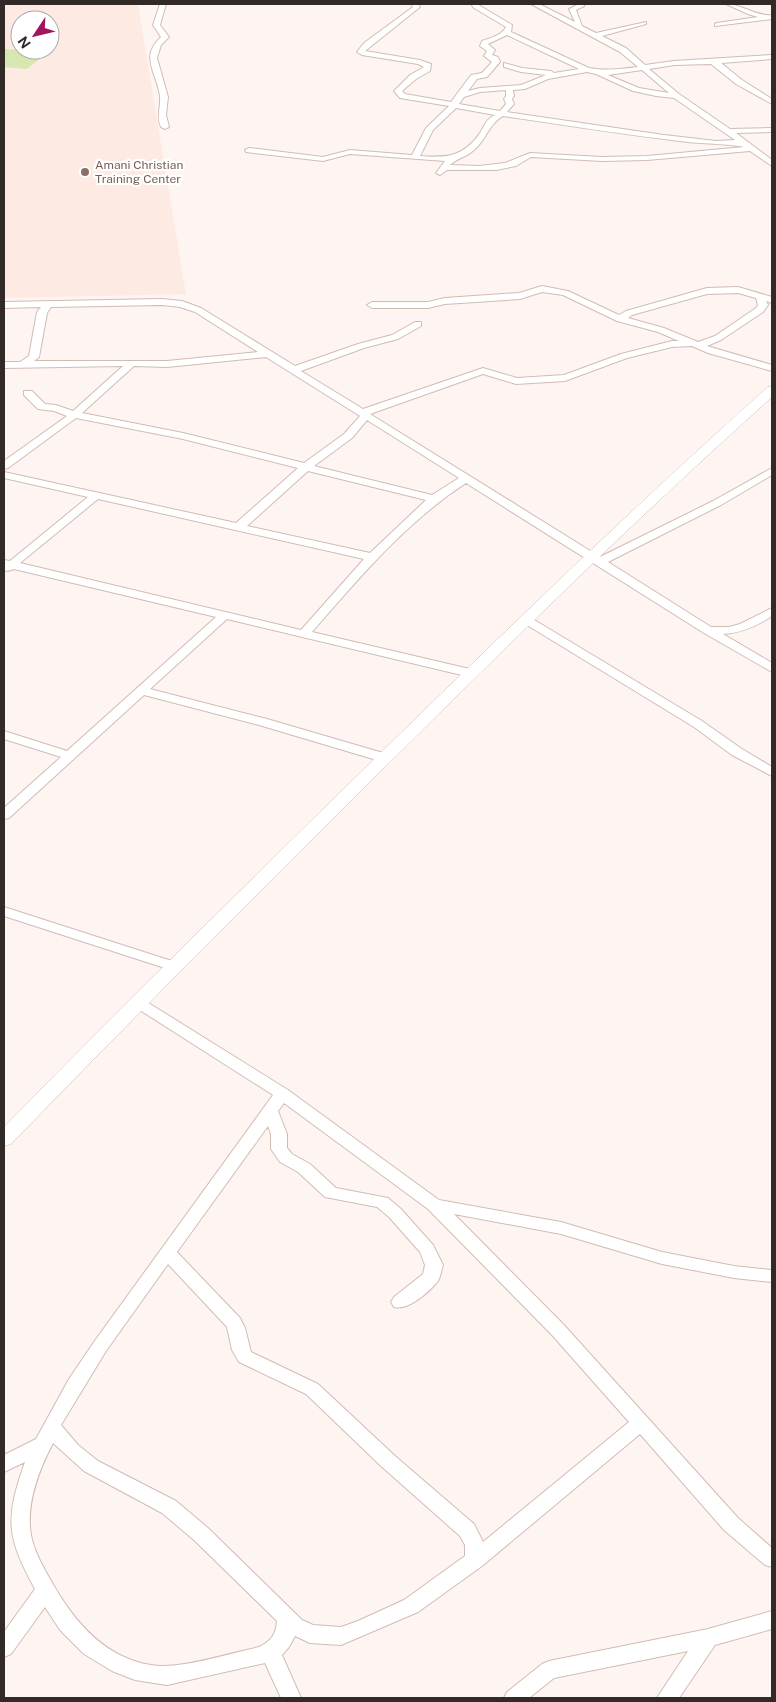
<svg xmlns="http://www.w3.org/2000/svg" width="776" height="1702" font-family="'Public Sans',sans-serif">
  <style>
    .built { fill: #fceae3; fill-rule: evenodd }
    .green { fill: #d6e8b0 }
    .lines { fill: none; stroke-linecap: round; stroke-linejoin: round }
    .minor-casing { stroke: #d1bcb3; stroke-width: 2 }
    .tertiary-casing { stroke: #d1bcb3; stroke-width: 1 }
    .minor { fill: #fff; fill-rule: evenodd }
    .tertiary { fill: #fff; fill-rule: evenodd }
    .education-dot { fill: #8d6e63; stroke: #fff; stroke-width: 2 }
    .labels { text-anchor: middle; dominant-baseline: central; stroke-width: 4.5; stroke-linejoin: round; paint-order: stroke }
    .far-education-label { font-size: 12px; fill: #785e54; stroke: #fff; text-anchor: start }
  </style>
  <rect width="100%" height="100%" fill="#fef5f2"/>
  <path class="built" d="M 4,4 L 138,4 L 186,294 L 4,298 ZM 20,20 L 50,20 L 50,50 L 20,50 Z"/>
  <path class="green" d="M 4,49 L 49,51 L 27,69 L 4,67 Z"/>
  <g class="lines">
    <defs>
      <path id="minor" d="M 160,4 L 166,4 L 160,25 L 169,37 L 161,45 L 157,58 L 168,97 L 166,115 L 169,127 L 165,129 L 161,127 C 156,116 161,107 160,96 C 157,73 139,57 161,37 L 153,25 Z
        M 412,4 L 418,4 L 420,7 L 365,51 L 420,60 L 431,64 L 430,71 L 416,79 L 402,91 L 405,94 L 451,102 L 471,75 L 482,73 L 492,62 L 484,56 L 487,51 L 480,46 L 482,41 C 491,38 502,35 506,27 L 474,8 L 471,4 L 477,4 L 512,25 L 511,32 L 589,68 C 606,71 621,69 638,67 L 620,52 L 531,4 L 539,4 L 575,22 L 569,9 L 579,4 L 585,4 L 584,6 L 576,10 L 582,26 L 596,33 L 646,22 L 646,24 L 602,36 L 626,48 L 645,65 L 674,61 L 772,55 L 772,59 L 721,63 L 742,80 L 772,99 L 772,104 L 736,84 L 711,64 L 674,65 L 649,69 L 679,94 L 730,129 L 772,128 L 772,132 L 736,133 L 772,160 L 772,166 L 750,151 L 647,160 L 602,161 L 531,157 L 516,166 L 496,170 L 447,170 L 440,175 L 436,173 L 445,161 L 350,154 L 323,161 L 246,152 L 245,150 L 249,148 L 323,157 L 350,150 L 412,155 L 426,128 L 449,106 L 400,98 L 394,91 L 410,75 L 424,67 L 418,64 L 362,55 L 357,52 L 364,43 L 413,7 ZM 507,35 L 579,69 L 554,73 L 551,71 L 522,68 L 504,63 L 504,67 L 521,72 L 546,75 L 521,85 L 480,88 L 468,91 L 477,79 L 487,77 L 500,62 L 498,57 L 492,55 L 495,50 L 488,44 ZM 642,70 L 669,93 L 639,88 L 608,75 ZM 587,72 L 596,74 L 633,91 L 656,96 L 674,98 L 735,140 L 716,141 L 664,135 L 507,112 L 514,104 L 512,99 L 514,96 L 513,90 L 525,89 L 548,79 ZM 506,90 L 506,96 L 504,99 L 506,104 L 500,111 L 459,104 L 464,97 L 480,92 ZM 456,108 L 495,115 C 486,119 485,125 480,133 C 463,157 447,158 420,156 L 433,130 ZM 503,116 C 565,125 626,135 688,142 C 697,143 741,145 744,147 L 647,156 L 602,157 L 530,153 L 505,163 L 479,166 L 450,165 C 457,158 467,157 474,150 C 486,140 489,124 503,116 Z
        M 726,4 C 742,4 757,17 772,15 L 772,19 L 715,26 L 715,24 L 717,23 L 758,17 L 748,14 Z
        M 542,286 L 568,291 L 619,315 L 626,311 L 707,288 L 738,287 L 772,297 L 772,303 L 766,301 L 768,305 L 763,312 L 721,340 L 707,346 L 772,365 L 772,371 L 708,353 L 692,346 L 672,347 L 627,358 L 565,381 L 516,384 L 483,374 L 370,414 L 600,557 L 713,501 L 772,468 L 772,475 L 721,505 L 608,562 L 711,627 L 729,627 L 740,624 L 772,608 L 772,616 C 757,626 742,633 723,634 L 772,663 L 772,672 L 704,633 L 466,483 C 406,522 359,578 312,632 L 474,670 L 476,673 L 474,676 L 470,677 L 227,619 L 150,689 L 267,719 L 390,755 L 391,758 L 390,761 L 380,761 L 259,725 L 144,695 L 9,818 L 4,819 L 4,808 L 61,757 L 4,739 L 4,731 L 67,751 L 216,617 L 14,569 L 8,571 L 4,570 L 4,560 L 10,561 L 88,497 L 4,478 L 4,472 L 236,523 L 298,468 L 183,439 L 76,418 L 8,468 L 4,469 L 4,461 L 67,416 L 54,411 L 38,409 L 24,395 L 24,391 L 32,391 L 45,404 L 56,405 L 73,411 L 123,366 L 4,368 L 4,362 L 20,362 L 29,356 L 37,312 L 41,307 L 4,308 L 4,302 L 162,299 L 182,301 L 201,308 L 295,366 L 358,344 L 392,335 L 415,322 L 421,322 L 421,326 L 398,339 L 364,348 L 301,371 L 363,409 L 483,368 L 517,378 L 564,375 L 621,354 L 672,341 L 679,341 L 658,332 L 617,321 L 563,295 L 542,292 L 520,299 L 445,304 L 428,308 L 372,308 L 367,305 L 372,302 L 428,302 L 445,298 L 519,293 ZM 738,293 L 756,298 L 758,305 L 756,308 L 715,336 L 698,342 L 664,328 L 628,318 L 632,315 L 707,294 ZM 162,305 L 180,307 L 195,312 L 258,352 L 167,361 L 34,361 L 39,357 L 47,313 L 51,307 ZM 266,357 L 360,416 L 344,434 L 304,463 L 183,433 L 82,413 L 134,366 L 167,367 ZM 367,420 L 459,478 L 432,495 L 314,466 L 352,438 ZM 308,471 L 426,500 L 370,553 L 247,526 ZM 98,499 L 364,559 L 301,630 L 20,563 Z
        M 526,615 L 702,721 L 742,749 L 772,767 L 772,776 L 732,755 L 694,727 L 522,622 L 520,619 Z
        M 4,907 L 178,963 L 180,966 L 178,969 L 168,969 L 4,916 Z
        M 137,997 L 142,999 L 288,1090 L 439,1200 L 561,1222 L 662,1252 L 734,1266 L 772,1270 L 772,1282 L 734,1278 L 662,1264 L 561,1234 L 454,1214 L 564,1325 L 738,1518 L 772,1548 L 772,1567 L 765,1565 L 724,1530 L 640,1434 L 482,1566 L 418,1612 L 341,1645 L 310,1643 L 295,1636 L 289,1647 L 282,1655 L 301,1698 L 281,1698 L 265,1663 L 167,1685 L 135,1680 L 112,1671 L 84,1654 L 60,1630 L 45,1607 L 11,1654 L 4,1657 L 4,1632 L 35,1589 C 6,1536 5,1519 25,1462 L 4,1472 L 4,1455 L 36,1439 L 69,1379 L 94,1342 L 273,1095 L 132,1005 L 130,1002 L 132,999 ZM 284,1103 L 428,1209 L 552,1335 L 629,1422 L 483,1542 L 474,1524 L 395,1456 L 318,1384 L 251,1352 L 245,1328 L 240,1318 L 177,1252 L 268,1126 L 271,1134 L 271,1149 L 280,1162 L 298,1172 L 325,1197 L 377,1207 L 389,1217 L 420,1252 L 425,1265 L 423,1274 L 394,1297 L 391,1302 L 394,1307 C 408,1311 429,1292 438,1281 C 441,1276 441,1270 443,1265 L 433,1245 L 401,1209 L 388,1198 L 336,1188 L 310,1164 L 292,1154 L 287,1148 L 287,1134 L 278,1111 ZM 168,1264 L 227,1327 L 232,1350 L 239,1362 L 306,1394 L 381,1466 L 460,1536 L 465,1545 L 465,1556 L 404,1600 L 358,1621 L 341,1627 L 313,1625 L 302,1620 L 208,1528 L 176,1501 L 98,1461 L 78,1445 L 61,1425 L 106,1351 ZM 53,1443 L 84,1471 L 162,1513 L 194,1540 L 277,1621 C 276,1635 271,1641 259,1647 C 231,1653 178,1670 151,1665 C 106,1658 76,1624 54,1586 C 44,1568 31,1548 30,1527 C 28,1498 40,1468 53,1443 Z
        M 772,1611 L 772,1629 L 715,1645 L 679,1698 L 657,1698 L 688,1651 L 554,1678 L 529,1698 L 504,1698 L 507,1692 L 542,1664 L 549,1661 L 708,1629 Z"/>
      <path id="tertiary" d="M 772,386 L 772,397 C 639,516 512,641 385,767 C 259,892 134,1017 11,1144 L 4,1146 L 4,1127 C 122,1006 243,888 364,769 C 496,640 629,511 768,387 Z"/>
    </defs>
    <use href="#minor" class="minor-casing"/>
    <use href="#tertiary" class="tertiary-casing"/>
    <use href="#minor" class="minor"/>
    <use href="#tertiary" class="tertiary"/>
  </g>
  <circle class="education-dot" cx="85" cy="172" r="5"/>
  <g class="labels">
    <g class="far-education-label">
      <text x="95" y="165">Amani Christian<tspan x="95" dy="14">Training Center</tspan></text>
    </g>
  </g>
  <rect width="776" height="1702" fill="none" stroke="#322a27" stroke-width="10"/>
  <g transform="translate(35 35) rotate(235)"><circle r="24" fill="#ffffff" stroke="#adaaa9"/>
  <path d="M0-4L9 19L0 12L-9 19Z" fill="#a2145c"/>
  <text y="-8" font-size="14" font-weight="bold" text-anchor="middle" fill="#322a27">N</text>
  </g>
</svg>
